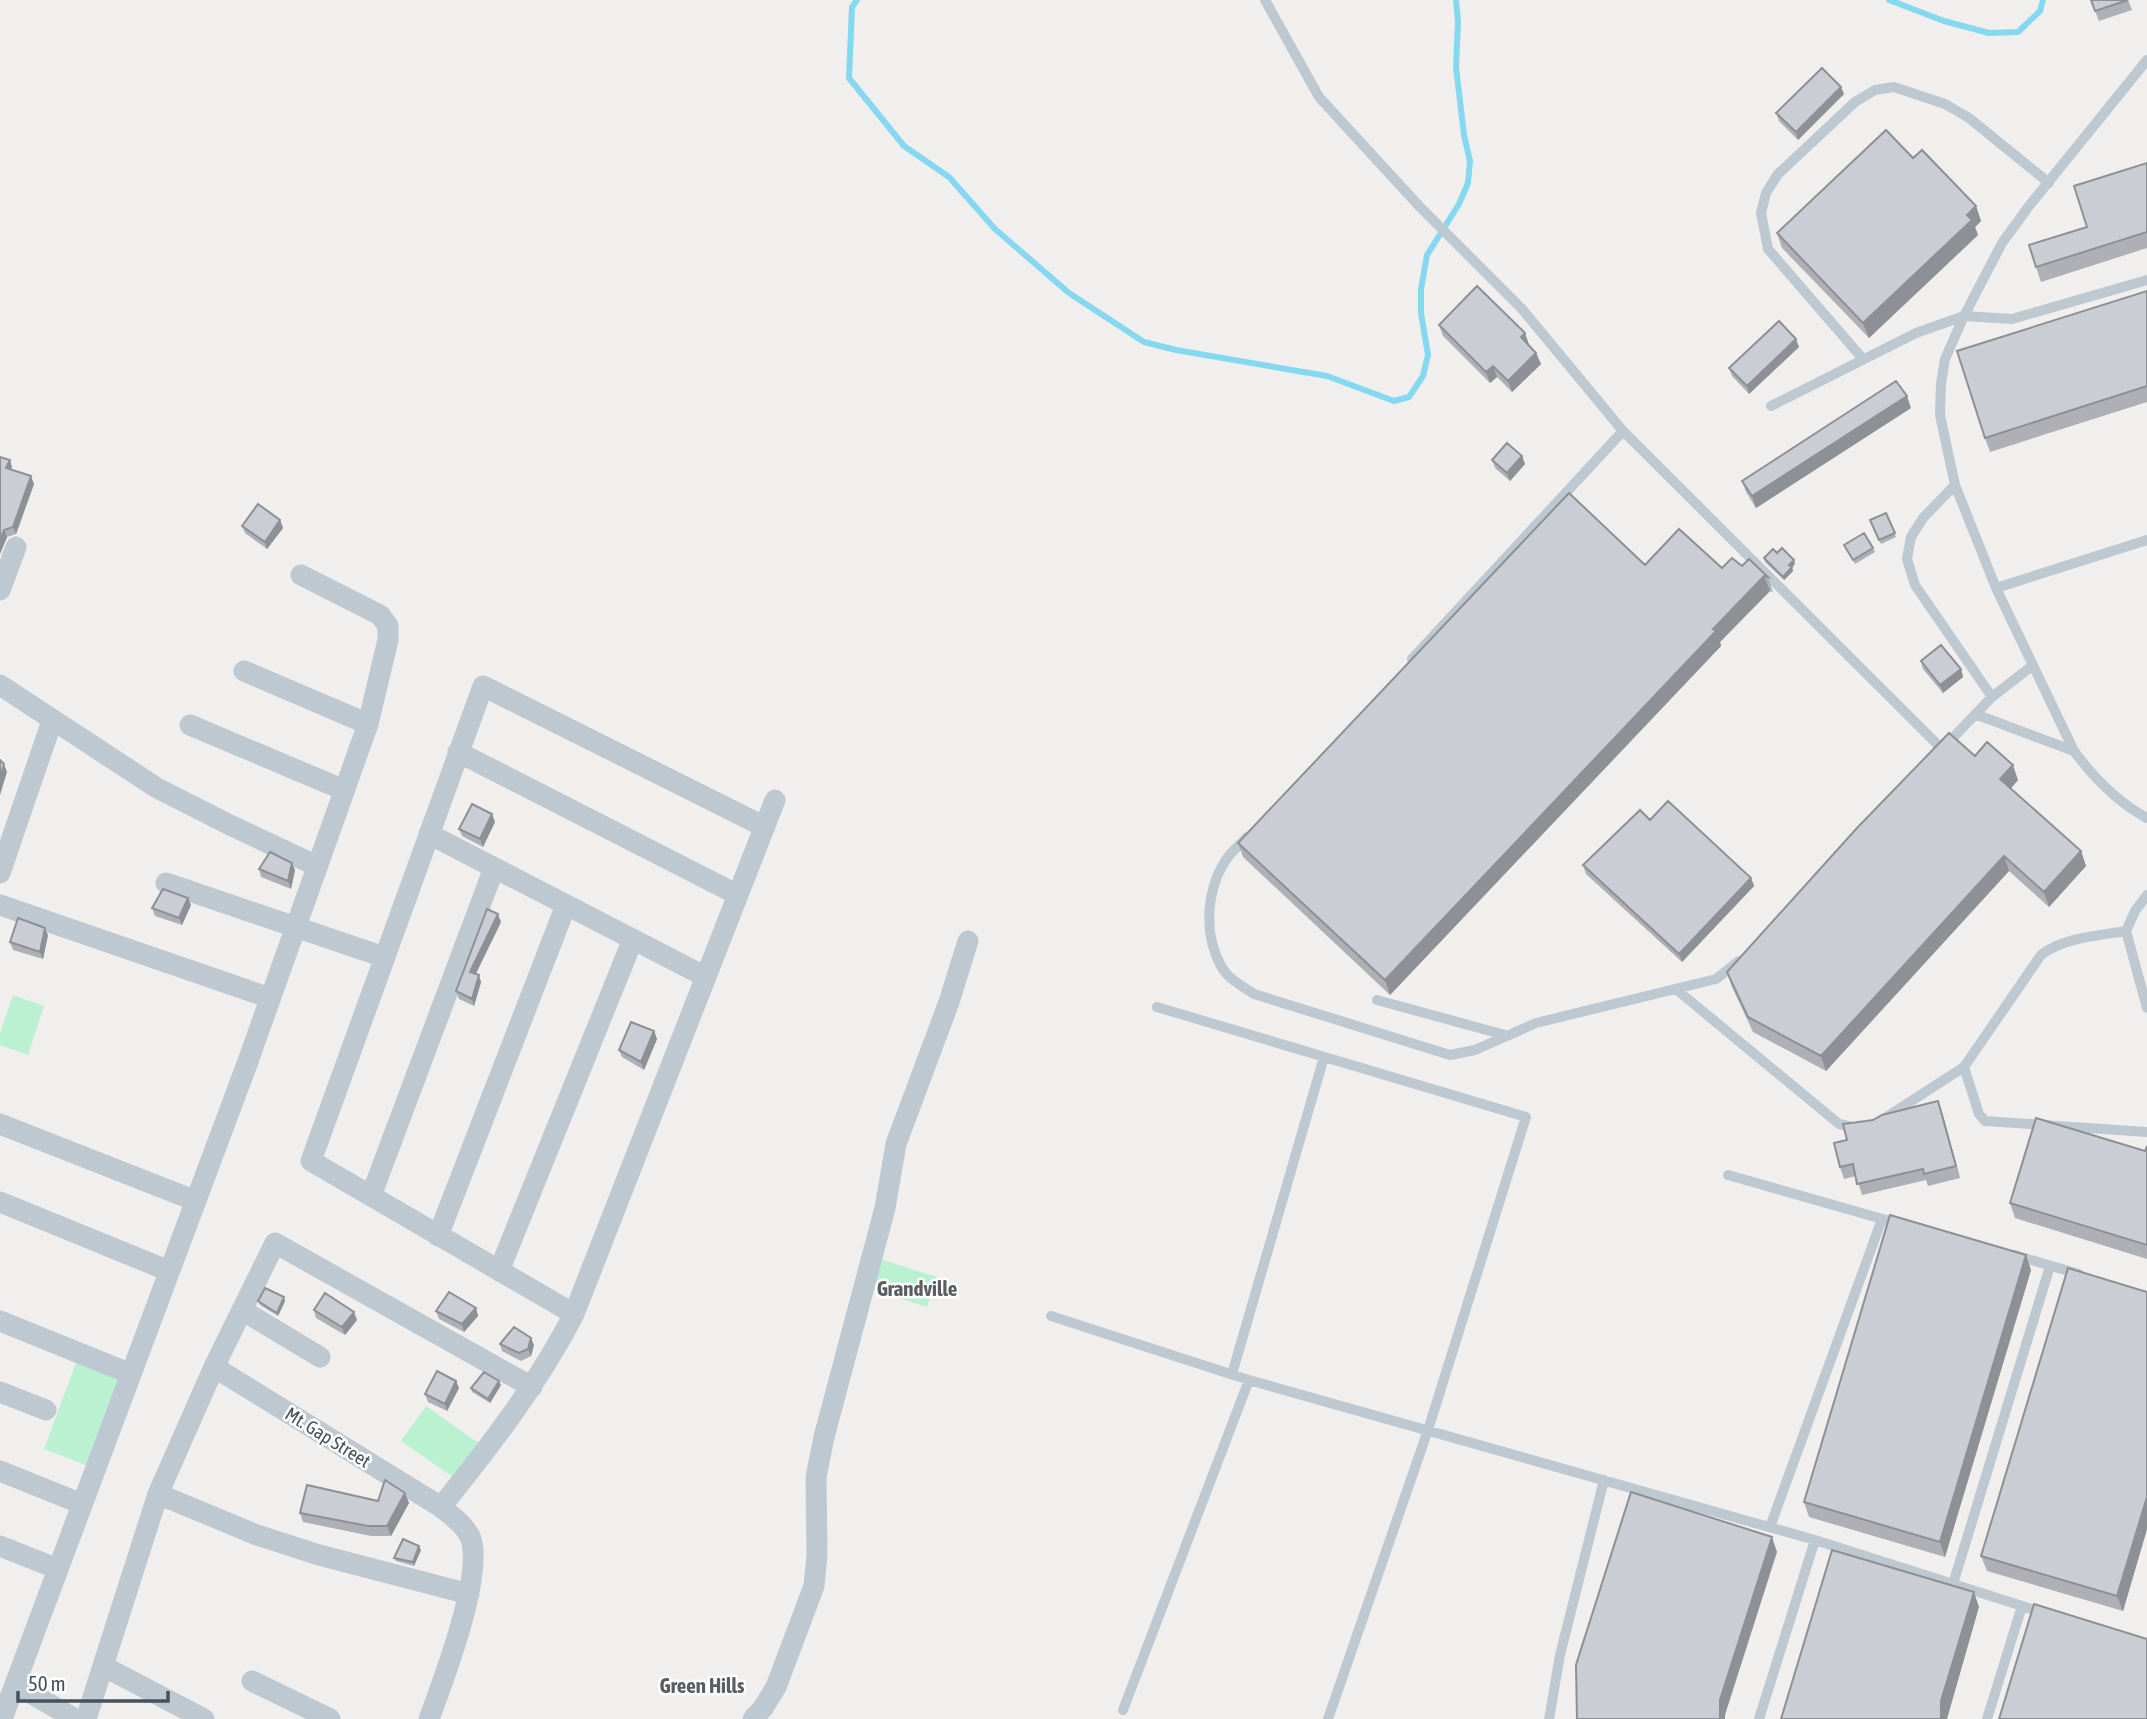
<svg xmlns="http://www.w3.org/2000/svg" width="2147" height="1719" font-family="'Asap Condensed',sans-serif">
  <style>
    .green { fill: #baf1d0 }
    .lines { fill: none; stroke-linecap: round; stroke-linejoin: round }
    .stream { stroke: #84d9f0; stroke-width: 6 }
    .lane { stroke: #bec8d1; stroke-width: 10 }
    .street { stroke: #bec8d1; stroke-width: 21 }
    .wall { fill: #aeb0b5 }
    .shaded-wall { fill: #8d9094 }
    .building { fill: #cacdd3; stroke: #8d9094; stroke-width: 2 }
    .labels { text-anchor: middle; dominant-baseline: central; stroke-width: 5; stroke-linejoin: round; paint-order: stroke }
    .street-label { font-size: 19px; fill: #45515c; stroke: #fff }
    .neighbourhood-label { font-size: 21px; font-weight: bold; fill: #5a5e63; stroke: #fff }
  </style>
  <rect width="100%" height="100%" fill="#f1eeee"/>
  <path class="green" d="M 13,995 L 44,1006 L 28,1055 L 0,1045 L 0,1033 Z
    M 880,1259 L 937,1277 L 927,1307 L 870,1289 Z
    M 76,1363 L 121,1379 L 88,1466 L 44,1449 Z
    M 426,1406 L 480,1444 L 456,1479 L 401,1441 Z"/>
  <g class="lines">
    <path class="stream" d="M 857,0 L 852,7 L 849,78 L 904,146 L 949,177 L 995,229 L 1069,293 L 1144,342 L 1176,350 L 1327,376 L 1394,401 L 1409,397 L 1423,376 L 1428,355 L 1421,313 L 1421,289 L 1427,255 L 1459,204 L 1468,183 L 1470,161 L 1464,135 L 1456,67 L 1458,22 L 1456,0
      M 1889,0 L 1944,21 L 1989,33 L 2018,32 L 2040,11 L 2043,0"/>
    <path class="lane" d="M 1265,0 L 1319,97 L 1420,207 L 1522,309 L 1623,431 L 1942,749
      M 2147,60 L 2029,206 L 2002,243 L 1964,316 L 1945,359 L 1941,383 L 1940,415 L 1955,485 L 1996,588 L 2074,751 C 2094,778 2117,802 2147,818
      M 1863,359 L 1768,249 L 1761,213 L 1766,193 L 1778,174 L 1855,102 L 1875,90 L 1894,87 L 1945,104 L 1969,118 L 2049,183
      M 1771,406 L 1916,333 L 1964,316 L 2012,319 L 2147,280
      M 1955,485 L 1923,518 L 1911,537 L 1907,559 L 1915,585 L 1992,697
      M 1996,588 L 2147,540
      M 1412,659 L 1623,431
      M 1975,714 L 2074,751
      M 1944,747 L 1992,697 L 2032,666
      M 1247,837 C 1241,844 1233,850 1228,857 C 1206,888 1203,933 1221,966 C 1228,979 1242,986 1254,994 L 1450,1055 L 1475,1050 L 1536,1023 L 1716,979 L 1739,961
      M 2147,895 L 2135,911 L 2126,931 L 2147,1008
      M 1677,990 L 1839,1124 L 1857,1128
      M 1377,1000 L 1505,1035
      M 1157,1007 L 1526,1117 L 1428,1430 L 1328,1719
      M 1964,1067 L 1979,1114 L 1985,1121 L 2147,1132
      M 1885,1118 L 1964,1067 L 2041,955 C 2065,937 2097,936 2126,931
      M 1728,1175 L 1900,1224
      M 2014,1255 L 2079,1274
      M 1051,1316 L 1249,1380 L 1815,1540 L 2044,1613
      M 1232,1374 L 1324,1057
      M 1770,1527 L 1882,1219
      M 1953,1584 L 2050,1266
      M 1123,1710 L 1249,1380
      M 1549,1719 L 1560,1655 L 1604,1480
      M 1759,1719 L 1815,1540
      M 1987,1719 L 2022,1606"/>
    <path class="street" d="M 0,590 L 16,547
      M 244,671 L 368,724
      M 0,685 L 157,788 L 230,825 L 317,866
      M 190,725 L 344,790
      M 458,752 L 738,895
      M 429,834 L 706,977
      M 0,873 L 52,721
      M 166,883 L 384,957
      M 0,905 L 270,998
      M 0,1124 L 196,1201
      M 371,1196 L 494,868
      M 0,1202 L 169,1271
      M 438,1236 L 566,905
      M 499,1271 L 633,939
      M 242,1310 L 320,1357
      M 574,1314 L 311,1161 L 483,686 L 765,827
      M 0,1321 L 131,1374
      M 214,1367 L 441,1507 C 452,1516 466,1526 471,1539 C 483,1577 443,1681 429,1719
      M 0,1392 L 46,1410
      M 0,1471 L 82,1504
      M 158,1494 L 257,1535 L 319,1555 L 469,1594
      M 441,1507 C 490,1446 538,1384 574,1314 L 775,800
      M 0,1546 L 58,1569
      M 103,1666 L 204,1719
      M 252,1681 L 330,1719
      M 15,1684 L 75,1719
      M 2,1719 L 247,1064 L 368,724 L 388,640 L 388,626 L 380,615 L 301,575
      M 86,1719 L 158,1494 L 214,1367 L 275,1243 L 532,1387
      M 753,1719 L 763,1708 L 776,1687 L 814,1586 L 817,1555 L 816,1477 L 824,1437 L 885,1208 L 896,1144 L 949,1002 L 968,941"/>
  </g>
  <path class="wall" d="M 2091,0 L 2128,0 L 2132,10 L 2099,21 Z
    M 1844,94 L 1798,140 L 1779,121 L 1776,113 Z
    M 1913,158 L 1976,206 L 1981,221 L 1975,227 L 1978,235 L 1869,338 L 1782,248 L 1777,233 Z
    M 2147,163 L 2147,248 L 2041,282 L 2036,267 L 2087,227 Z
    M 2147,291 L 2147,402 L 1990,452 L 1985,438 Z
    M 1439,325 L 1525,333 L 1529,345 L 1536,353 L 1541,364 L 1512,392 L 1497,377 L 1490,383 L 1443,336 Z
    M 1799,347 L 1749,394 L 1732,376 L 1729,368 Z
    M 1911,408 L 1756,508 L 1746,492 L 1742,481 Z
    M 1522,456 L 1525,464 L 1510,481 L 1495,468 L 1492,460 Z
    M 0,457 L 12,467 L 11,469 L 34,484 L 16,534 L 7,537 L 0,554 Z
    M 1886,513 L 1896,537 L 1881,544 L 1870,520 Z
    M 280,520 L 283,528 L 267,549 L 245,533 L 242,526 Z
    M 1844,545 L 1873,548 L 1875,552 L 1855,564 Z
    M 1777,553 L 1795,564 L 1791,567 L 1793,571 L 1784,580 L 1765,562 L 1764,558 Z
    M 1645,565 L 1722,568 L 1742,566 L 1768,577 L 1773,592 L 1770,591 L 1720,642 L 1721,646 L 1390,995 L 1243,857 L 1238,843 Z
    M 1921,661 L 1961,669 L 1963,677 L 1943,693 L 1923,669 Z
    M 1975,756 L 2018,780 L 2011,788 L 2081,851 L 2086,866 L 2049,907 L 2009,871 L 1826,1071 L 1753,1032 L 1732,987 L 1727,972 Z
    M 1650,820 L 1751,878 L 1754,886 L 1682,962 L 1586,874 L 1583,865 Z
    M 495,822 L 483,847 L 462,836 L 459,829 Z
    M 259,869 L 295,870 L 291,889 L 261,877 Z
    M 191,905 L 182,925 L 155,916 L 152,908 Z
    M 501,922 L 476,974 L 481,982 L 474,1006 L 459,999 L 456,991 Z
    M 48,935 L 43,959 L 13,950 L 10,942 Z
    M 654,1031 L 657,1039 L 644,1070 L 622,1057 L 619,1050 Z
    M 1942,1112 L 1960,1178 L 1928,1186 L 1926,1180 L 1862,1195 L 1856,1176 L 1844,1179 L 1840,1167 L 1847,1140 Z
    M 2147,1146 L 2147,1259 L 2015,1218 L 2010,1203 L 2145,1151 Z
    M 2031,1270 L 1945,1557 L 1809,1517 L 1804,1502 Z
    M 2147,1292 L 2147,1529 L 2123,1611 L 1987,1571 L 1981,1556 Z
    M 258,1301 L 285,1301 L 278,1316 L 260,1305 Z
    M 476,1308 L 478,1316 L 464,1332 L 439,1319 L 436,1311 Z
    M 314,1310 L 357,1320 L 345,1335 L 316,1318 Z
    M 500,1344 L 534,1345 L 531,1356 L 521,1361 L 502,1351 Z
    M 456,1381 L 459,1388 L 447,1411 L 428,1402 L 425,1394 Z
    M 501,1385 L 490,1403 L 472,1392 L 471,1388 Z
    M 405,1493 L 409,1503 L 391,1536 L 371,1536 L 303,1522 L 300,1513 L 378,1501 Z
    M 421,1550 L 414,1566 L 396,1561 L 394,1558 Z"/>
  <path class="shaded-wall" d="M 1841,87 L 1844,94 L 1798,140 L 1796,132 Z
    M 1976,206 L 1981,221 L 1975,227 L 1978,235 L 1869,338 L 1863,323 L 1967,215 Z
    M 1525,333 L 1529,345 L 1521,337 Z
    M 1796,339 L 1799,347 L 1749,394 L 1747,386 Z
    M 1536,353 L 1541,364 L 1512,392 L 1508,381 Z
    M 1493,366 L 1497,377 L 1490,383 L 1486,372 Z
    M 1907,396 L 1911,408 L 1756,508 L 1752,496 Z
    M 1522,456 L 1525,464 L 1510,481 L 1507,473 Z
    M 10,460 L 12,467 L 8,475 L 6,468 Z
    M 31,476 L 34,484 L 16,534 L 13,527 Z
    M 280,520 L 283,528 L 267,549 L 265,542 Z
    M 4,530 L 7,537 L 0,554 L 0,540 Z
    M 1794,560 L 1795,564 L 1790,569 L 1789,565 Z
    M 1792,567 L 1793,571 L 1784,580 L 1783,577 Z
    M 1764,576 L 1770,591 L 1720,642 L 1721,646 L 1390,995 L 1385,980 L 1713,629 Z
    M 1961,669 L 1963,677 L 1943,693 L 1940,685 Z
    M 4,764 L 7,772 L 0,795 L 0,779 Z
    M 2013,765 L 2018,780 L 2006,794 L 2000,779 Z
    M 492,814 L 495,822 L 483,847 L 480,839 Z
    M 2081,851 L 2086,866 L 2049,907 L 2044,892 Z
    M 2004,856 L 2009,871 L 1826,1071 L 1821,1056 Z
    M 292,863 L 295,870 L 291,889 L 288,881 Z
    M 1751,878 L 1754,886 L 1682,962 L 1679,954 Z
    M 188,898 L 191,905 L 182,925 L 179,918 Z
    M 498,914 L 501,922 L 473,979 L 470,972 Z
    M 45,928 L 48,935 L 43,959 L 40,952 Z
    M 479,975 L 481,982 L 474,1006 L 472,999 Z
    M 654,1031 L 657,1039 L 644,1070 L 641,1062 Z
    M 1938,1101 L 1942,1112 L 1960,1178 L 1956,1166 Z
    M 2026,1255 L 2031,1270 L 1945,1557 L 1940,1542 Z
    M 284,1297 L 285,1301 L 278,1316 L 277,1313 Z
    M 476,1308 L 478,1316 L 464,1332 L 462,1324 Z
    M 354,1312 L 357,1320 L 345,1335 L 342,1327 Z
    M 531,1338 L 534,1345 L 531,1356 L 528,1349 Z
    M 456,1381 L 459,1388 L 447,1411 L 445,1404 Z
    M 499,1381 L 501,1385 L 490,1403 L 488,1399 Z
    M 405,1493 L 409,1503 L 391,1536 L 387,1526 Z
    M 2147,1497 L 2147,1529 L 2123,1611 L 2117,1596 Z
    M 1772,1537 L 1777,1552 L 1725,1715 L 1725,1719 L 1720,1719 L 1720,1700 Z
    M 419,1546 L 421,1550 L 414,1566 L 413,1562 Z
    M 1974,1592 L 1979,1607 L 1947,1719 L 1941,1719 L 1941,1701 Z"/>
  <path class="building" d="M 2091,0 L 2128,0 L 2095,11 Z
    M 1822,68 L 1841,87 L 1796,132 L 1776,113 Z
    M 1886,130 L 1913,158 L 1922,150 L 1976,206 L 1967,215 L 1972,220 L 1863,323 L 1777,233 Z
    M 2147,163 L 2147,232 L 2036,267 L 2029,245 L 2087,227 L 2074,186 Z
    M 1477,286 L 1525,333 L 1521,337 L 1536,353 L 1508,381 L 1493,366 L 1486,372 L 1439,325 Z
    M 2147,291 L 2147,386 L 1985,438 L 1957,351 Z
    M 1779,321 L 1796,339 L 1747,386 L 1729,368 Z
    M 1896,381 L 1907,396 L 1752,496 L 1742,481 Z
    M 1507,443 L 1522,456 L 1507,473 L 1492,460 Z
    M 0,457 L 10,460 L 6,468 L 31,476 L 13,527 L 4,530 L 0,540 Z
    M 1569,493 L 1645,565 L 1679,529 L 1722,568 L 1732,558 L 1742,566 L 1749,559 L 1768,577 L 1764,576 L 1713,629 L 1716,631 L 1385,980 L 1238,843 Z
    M 258,504 L 280,520 L 265,542 L 242,526 Z
    M 1886,513 L 1895,533 L 1879,540 L 1870,520 Z
    M 1864,533 L 1873,548 L 1853,560 L 1844,545 Z
    M 1782,548 L 1794,560 L 1789,565 L 1792,567 L 1783,577 L 1764,558 L 1773,549 L 1777,553 Z
    M 1941,645 L 1961,669 L 1940,685 L 1921,661 Z
    M 1949,733 L 1975,756 L 1987,742 L 2013,765 L 2000,779 L 2081,851 L 2044,892 L 2004,856 L 1821,1056 L 1748,1017 L 1727,972 L 1857,828 Z
    M 0,760 L 4,764 L 0,779 Z
    M 1668,801 L 1751,878 L 1679,954 L 1583,865 L 1640,810 L 1650,820 Z
    M 472,804 L 492,814 L 480,839 L 459,829 Z
    M 270,852 L 292,863 L 288,881 L 259,869 Z
    M 163,889 L 188,898 L 179,918 L 152,908 Z
    M 487,909 L 498,914 L 470,972 L 479,975 L 472,999 L 456,991 Z
    M 18,918 L 45,928 L 40,952 L 10,942 Z
    M 631,1022 L 654,1031 L 641,1062 L 619,1050 Z
    M 1938,1101 L 1956,1166 L 1924,1174 L 1923,1169 L 1857,1184 L 1853,1164 L 1840,1167 L 1834,1143 L 1847,1140 L 1843,1124 L 1873,1120 L 1882,1115 Z
    M 2036,1118 L 2145,1151 L 2147,1146 L 2147,1245 L 2010,1203 Z
    M 1890,1215 L 2026,1255 L 1940,1542 L 1804,1502 Z
    M 2068,1268 L 2147,1292 L 2147,1497 L 2117,1596 L 1981,1556 Z
    M 265,1288 L 284,1297 L 277,1313 L 258,1301 Z
    M 449,1292 L 476,1308 L 462,1324 L 436,1311 Z
    M 325,1293 L 354,1312 L 342,1327 L 314,1310 Z
    M 514,1327 L 531,1338 L 528,1349 L 519,1353 L 500,1344 Z
    M 437,1371 L 456,1381 L 445,1404 L 425,1394 Z
    M 484,1372 L 499,1381 L 488,1399 L 471,1388 Z
    M 385,1480 L 405,1493 L 387,1526 L 368,1526 L 300,1513 L 307,1485 L 378,1501 Z
    M 1631,1492 L 1772,1537 L 1720,1700 L 1720,1719 L 1577,1719 L 1576,1665 Z
    M 403,1539 L 419,1546 L 413,1562 L 394,1558 Z
    M 1832,1550 L 1974,1592 L 1941,1701 L 1941,1719 L 1781,1719 Z
    M 2034,1604 L 2147,1639 L 2147,1719 L 1999,1719 Z"/>
  <g class="labels">
    <g class="street-label">
      <text transform="translate(328 1437) rotate(32)">Mt. Gap Street</text>
    </g>
    <g class="neighbourhood-label">
      <text x="917" y="1288">Grandville</text>
      <text x="702" y="1685">Green Hills</text>
    </g>
  </g>
  <path d="M18 1691v10h150v-10" fill="none" stroke="#45515c" stroke-width="3.5"/>
  <text x="28" y="1691" font-size="21" fill="#45515c" stroke="#ffffff" stroke-width="5" paint-order="stroke">50 m</text>
</svg>
